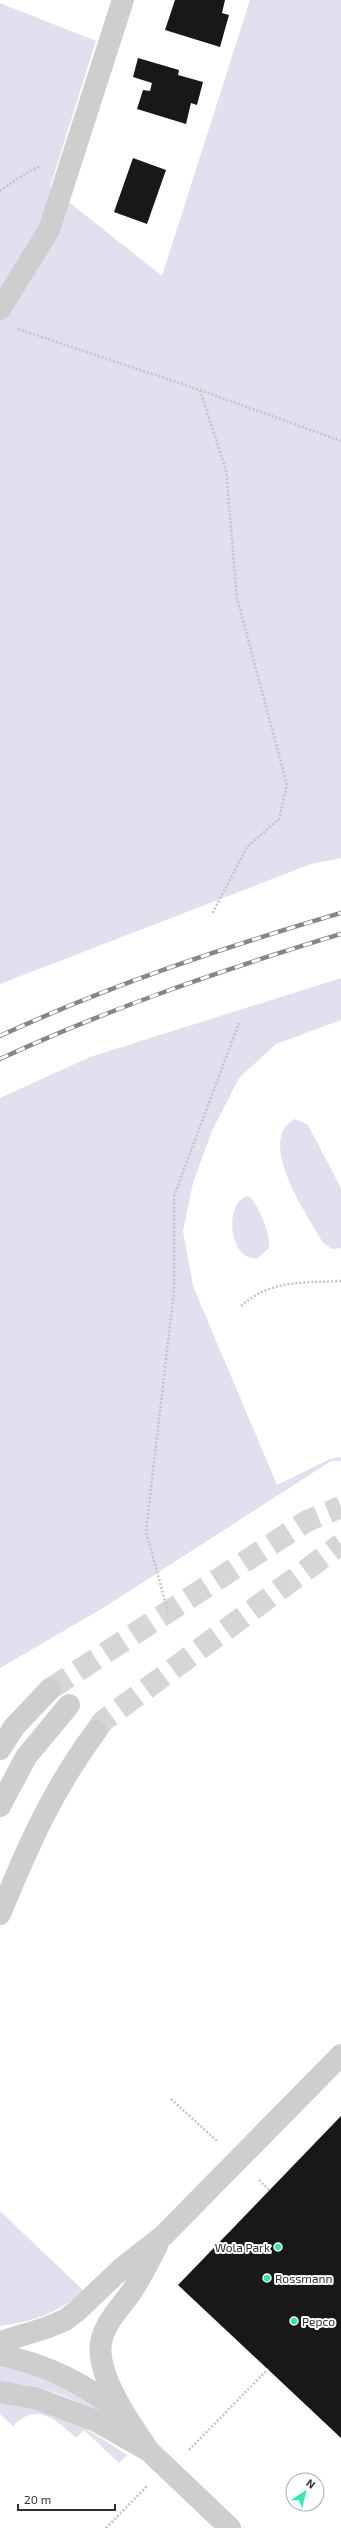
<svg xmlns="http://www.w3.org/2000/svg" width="341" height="2528" font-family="'Exo 2',sans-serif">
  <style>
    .green { fill: #e3dfee }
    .building { fill: #181818 }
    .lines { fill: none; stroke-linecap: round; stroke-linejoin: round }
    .minor-tunnel { stroke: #d6d6d6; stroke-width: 22; stroke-dasharray: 22 11; stroke-linecap: butt }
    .path { stroke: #c5c5c5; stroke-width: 2.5; stroke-dasharray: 2 2; stroke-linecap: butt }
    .minor { stroke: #cecece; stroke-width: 22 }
    .rail-casing { stroke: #868686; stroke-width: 4.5 }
    .rail { stroke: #fff; stroke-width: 3; stroke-dasharray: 9; stroke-linecap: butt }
    .poi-dot { fill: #34e6b3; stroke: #fff; stroke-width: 1.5 }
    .labels { text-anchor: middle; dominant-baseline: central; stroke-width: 4; stroke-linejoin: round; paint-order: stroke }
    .poi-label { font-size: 12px; fill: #313131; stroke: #fff; text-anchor: start }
  </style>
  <rect width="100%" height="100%" fill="#fff"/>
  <path class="green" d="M 250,0 L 341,0 L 341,858 L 311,864 L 0,984 L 0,3 L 96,41 L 50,187 L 162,276 Z
    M 341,978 L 341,1020 L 276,1044 L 239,1078 L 212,1131 L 193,1183 L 183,1231 L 193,1286 L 277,1485 L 330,1459 L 341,1457 L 341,1461 L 331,1461 L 103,1608 L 0,1668 L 0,1098 L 90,1057 Z
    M 295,1119 L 308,1125 L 341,1188 L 341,1248 L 332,1249 L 323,1243 C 309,1218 254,1140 295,1119 Z
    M 246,1196 L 250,1197 C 260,1208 270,1233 269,1248 L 258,1258 C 230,1263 223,1206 246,1196 Z
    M 0,2211 L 85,2292 C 52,2314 40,2320 0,2326 Z
    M 0,2367 L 23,2370 L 51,2378 L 114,2419 C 78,2401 41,2383 0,2383 Z
    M 0,2403 C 47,2403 90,2430 127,2455 L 119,2463 L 84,2430 L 76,2438 C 56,2420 37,2401 13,2426 L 0,2414 Z"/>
  <path class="building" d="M 175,0 L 225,0 L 222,13 L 229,15 L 220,47 L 165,30 Z
    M 138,58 L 179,70 L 178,75 L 203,82 L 197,105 L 191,103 L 186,124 L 137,109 L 143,90 L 150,91 L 152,83 L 133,77 Z
    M 133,158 L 166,170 L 147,224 L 114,212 Z
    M 341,2116 L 341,2438 L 178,2285 Z"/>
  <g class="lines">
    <path class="minor-tunnel" d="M 50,1689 L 307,1521 L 341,1507
      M 96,1731 L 103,1721 L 341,1544"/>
    <path class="path" d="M 0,191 L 23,175 L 40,166
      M 18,329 L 200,390 L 341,441
      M 200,390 L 226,470 L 237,598 L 287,785 L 279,819 L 247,847 L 212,914
      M 241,1306 C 272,1279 303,1283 341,1281
      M 168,1612 L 146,1531 L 174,1291 L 174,1196 L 239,1023
      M 171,2099 L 217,2141
      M 259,2180 L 269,2190
      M 189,2450 L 268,2369
      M 106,2528 L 147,2486"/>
    <path class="minor" d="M 0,309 L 49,230 L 123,0
      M 0,1749 L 14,1727 L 50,1689
      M 0,1806 L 26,1757 L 69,1705
      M 0,1914 C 28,1846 52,1791 96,1731
      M 0,2342 L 46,2328 L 65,2320 L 78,2310 L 121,2269 L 163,2236 L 341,2055
      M 0,2355 C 47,2364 84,2384 122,2413
      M 0,2392 L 35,2398 L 62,2408 L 96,2421 L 149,2451 L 230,2528
      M 147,2448 C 130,2423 96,2375 101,2343 C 104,2323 121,2307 132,2291 C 141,2277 149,2261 157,2246"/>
    <defs>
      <path id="rail" d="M 0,1036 C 110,985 225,947 341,913
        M 0,1059 C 110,1008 225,969 341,934"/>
    </defs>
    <use href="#rail" class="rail-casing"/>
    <use href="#rail" class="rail"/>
  </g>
  <g class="poi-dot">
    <circle cx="278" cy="2247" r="4"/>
    <circle cx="267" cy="2278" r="4"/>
    <circle cx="294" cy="2321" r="4"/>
  </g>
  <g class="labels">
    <g class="poi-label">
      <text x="270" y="2247" text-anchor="end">Wola Park</text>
      <text x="275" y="2278">Rossmann</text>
      <text x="302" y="2321">Pepco</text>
    </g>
  </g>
  <g transform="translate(305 2492) rotate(35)"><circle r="19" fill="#ffffff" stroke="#adadad"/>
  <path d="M0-3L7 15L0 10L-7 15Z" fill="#34e6b3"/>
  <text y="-6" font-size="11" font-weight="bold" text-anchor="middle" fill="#313131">N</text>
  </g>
  <path d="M18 2504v6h97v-6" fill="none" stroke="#313131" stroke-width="2"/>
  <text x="24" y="2504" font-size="12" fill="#313131" stroke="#ffffff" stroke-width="3" paint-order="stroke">20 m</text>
</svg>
